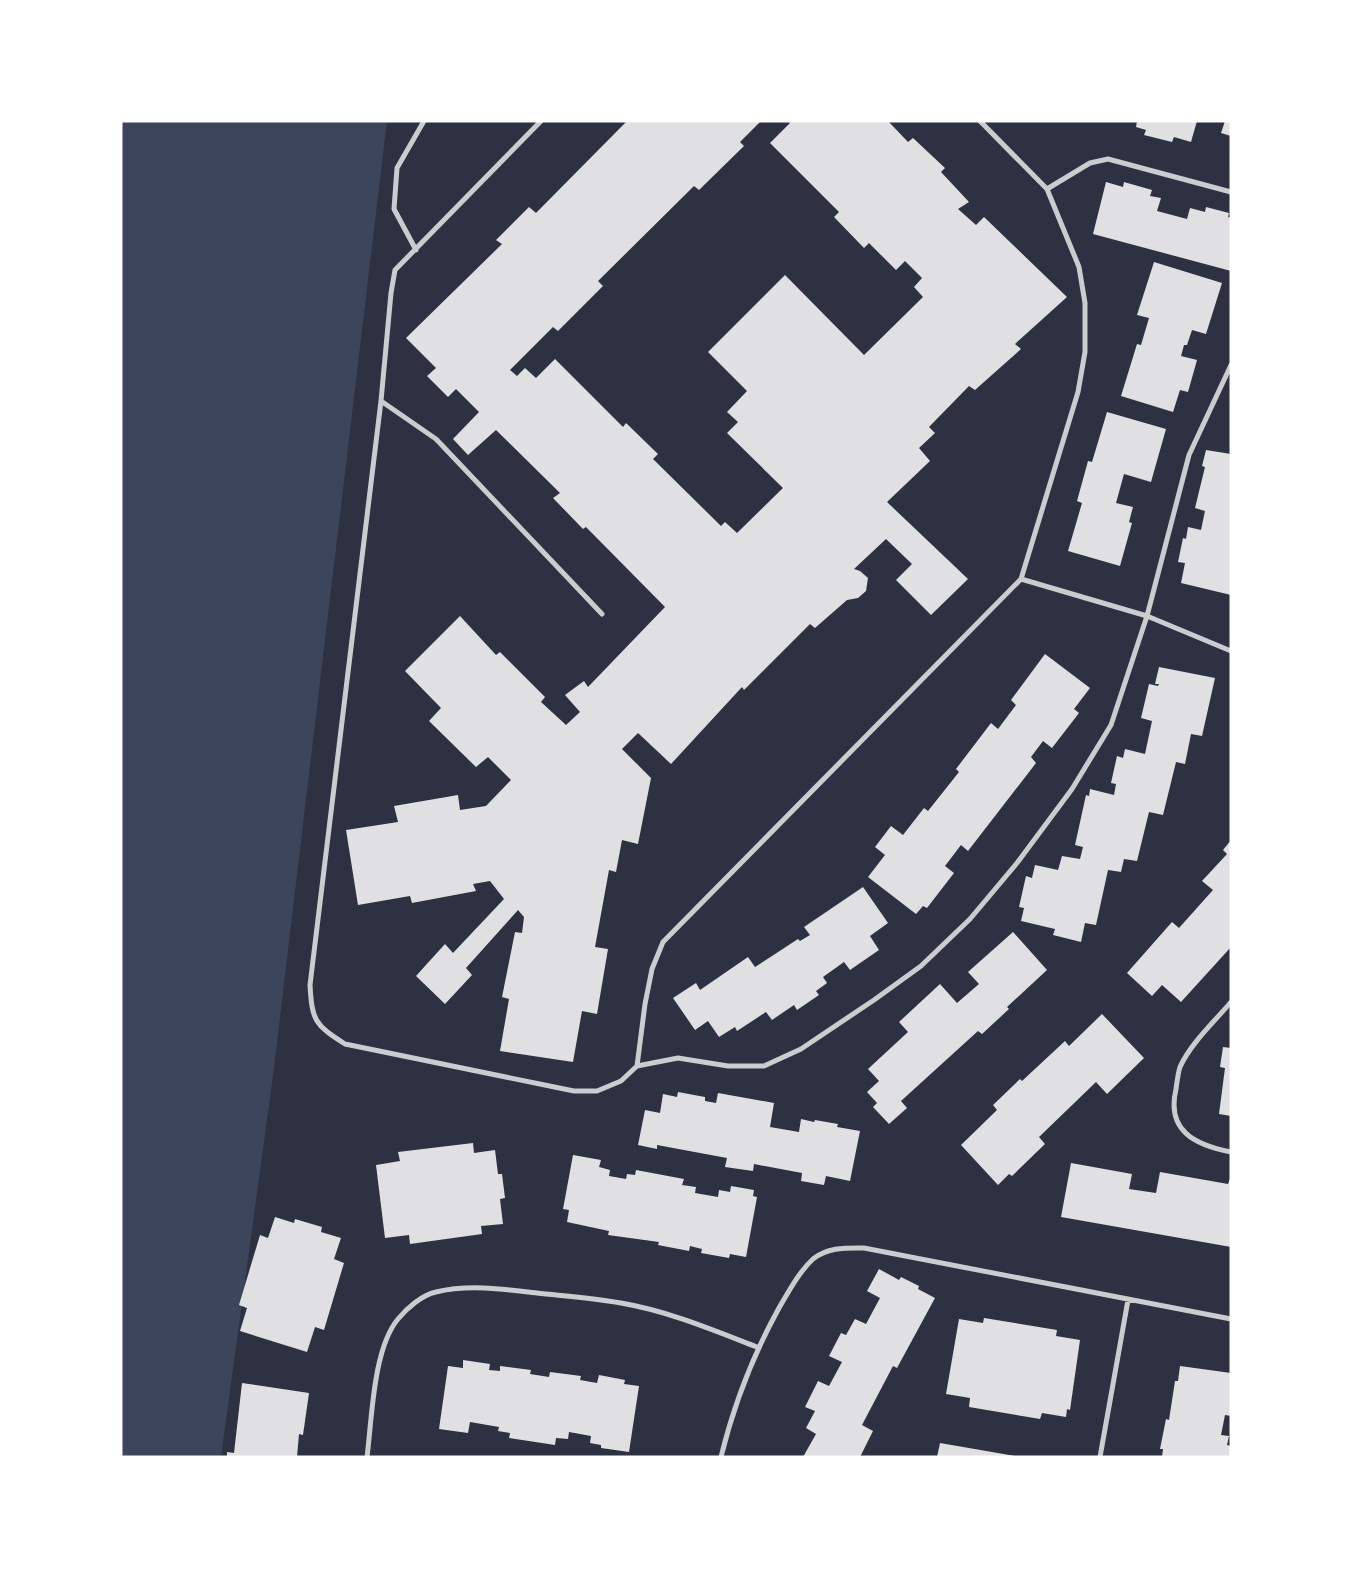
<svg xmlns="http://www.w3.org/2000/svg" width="1352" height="1578" font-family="Roboto,sans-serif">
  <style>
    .green { fill: #3c4559 }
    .building { fill: #e0e0e3 }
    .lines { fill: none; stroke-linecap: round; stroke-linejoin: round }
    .service { stroke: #caccd0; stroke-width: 5 }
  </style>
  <rect width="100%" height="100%" fill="#2d3142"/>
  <path class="green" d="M 121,121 L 387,121 L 273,1076 L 221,1457 L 121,1457 Z"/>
  <path class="building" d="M 627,121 L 761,121 L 740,142 L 744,146 L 699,190 L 694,186 L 598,281 L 603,286 L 558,331 L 553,327 L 510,370 L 517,376 L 525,368 L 536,378 L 555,359 L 623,427 L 626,423 L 658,454 L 653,459 L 721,526 L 725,522 L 737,533 L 783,488 L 727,433 L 738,422 L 727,412 L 747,391 L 708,352 L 785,275 L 864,355 L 923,297 L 914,287 L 922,278 L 905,261 L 896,270 L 869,243 L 864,248 L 834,217 L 839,212 L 770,143 L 790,123 L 788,121 L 888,121 L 908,142 L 913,138 L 945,168 L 941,172 L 969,202 L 958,209 L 976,225 L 984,217 L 1067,297 L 1015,344 L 1021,349 L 975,390 L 969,386 L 929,427 L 935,433 L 919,448 L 930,461 L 887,502 L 968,579 L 931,615 L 896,580 L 912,564 L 886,539 L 854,569 L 860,571 L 868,578 L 866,591 L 858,598 L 847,600 L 815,628 L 810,624 L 744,690 L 742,687 L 671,764 L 638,733 L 622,749 L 651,778 L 638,844 L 622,840 L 616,872 L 609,870 L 595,947 L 608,949 L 597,1014 L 582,1011 L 573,1062 L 500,1051 L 509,999 L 502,997 L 515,932 L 522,933 L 524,917 L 518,910 L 466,968 L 472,975 L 445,1004 L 416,976 L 445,944 L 453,953 L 504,899 L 490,881 L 473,884 L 476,891 L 412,903 L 410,896 L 358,905 L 346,830 L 398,822 L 394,806 L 458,795 L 460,810 L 486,806 L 511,780 L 488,757 L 476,767 L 429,721 L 441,708 L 405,671 L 460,616 L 496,655 L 500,652 L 545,697 L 541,702 L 566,725 L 580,712 L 565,695 L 584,681 L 588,687 L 665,607 L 586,527 L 583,529 L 553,498 L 560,493 L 496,430 L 468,455 L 453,439 L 479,412 L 456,389 L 448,397 L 427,376 L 436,368 L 406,338 L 502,244 L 496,240 L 529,207 L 536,213 Z
    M 1137,121 L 1197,121 L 1191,142 L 1174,137 L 1172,142 L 1144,135 L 1146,130 L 1136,127 Z
    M 1225,121 L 1231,121 L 1231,136 L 1221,133 Z
    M 1106,182 L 1123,187 L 1124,182 L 1152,190 L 1150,196 L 1161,198 L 1157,211 L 1187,219 L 1190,208 L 1205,212 L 1206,207 L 1229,213 L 1228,217 L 1231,218 L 1231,271 L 1093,234 Z
    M 1154,262 L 1222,283 L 1206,334 L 1192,330 L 1187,345 L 1184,345 L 1181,356 L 1197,360 L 1188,392 L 1180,390 L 1173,412 L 1121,396 L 1137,344 L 1141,345 L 1149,318 L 1137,315 Z
    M 1107,412 L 1166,429 L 1151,482 L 1124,474 L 1116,503 L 1133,507 L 1129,522 L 1132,523 L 1120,566 L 1068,551 L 1082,503 L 1077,501 L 1088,461 L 1092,462 Z
    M 1206,450 L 1231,454 L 1231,595 L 1181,583 L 1185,563 L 1178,562 L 1183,538 L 1186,539 L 1188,527 L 1201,530 L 1205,511 L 1195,508 L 1205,467 L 1202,466 Z
    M 1045,654 L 1090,688 L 1074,709 L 1079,713 L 1052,748 L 1043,741 L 1031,757 L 1036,763 L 968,851 L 961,845 L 945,866 L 954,873 L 927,908 L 923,906 L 916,914 L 868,877 L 885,855 L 875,847 L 891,826 L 903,835 L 924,808 L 928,811 L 959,772 L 956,769 L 991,723 L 998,729 L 1016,705 L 1011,700 Z
    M 1159,667 L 1215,678 L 1202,736 L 1191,734 L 1185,764 L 1176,762 L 1163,815 L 1149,812 L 1137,861 L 1124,859 L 1121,872 L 1108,870 L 1096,925 L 1085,923 L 1081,942 L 1053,935 L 1055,929 L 1021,921 L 1024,908 L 1019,907 L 1026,876 L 1032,878 L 1035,865 L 1058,870 L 1062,856 L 1080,859 L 1083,847 L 1075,845 L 1086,795 L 1089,796 L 1090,789 L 1114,795 L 1116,784 L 1111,783 L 1117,756 L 1123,758 L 1125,749 L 1145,754 L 1152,721 L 1141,718 L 1149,684 L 1158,686 L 1159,684 L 1155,684 Z
    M 1231,840 L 1231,947 L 1181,1002 L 1162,985 L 1152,996 L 1127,973 L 1172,922 L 1179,928 L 1213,890 L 1202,881 L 1227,854 L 1223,850 Z
    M 863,887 L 888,923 L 870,936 L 879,950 L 850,970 L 844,962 L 823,977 L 827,983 L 816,991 L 819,995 L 797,1010 L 794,1005 L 772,1020 L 766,1012 L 737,1031 L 735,1027 L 719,1037 L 708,1021 L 695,1030 L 673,998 L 696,983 L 700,990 L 748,957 L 755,967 L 798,939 L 800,941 L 810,935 L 804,927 Z
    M 1013,932 L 1047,970 L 1007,1007 L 1009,1009 L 982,1034 L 978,1031 L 901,1101 L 907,1108 L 889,1124 L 873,1107 L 877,1103 L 867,1092 L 879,1081 L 868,1069 L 908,1032 L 899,1022 L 940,984 L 957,1003 L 979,984 L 968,972 Z
    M 1102,1014 L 1144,1058 L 1107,1094 L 1096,1082 L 1039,1137 L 1045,1144 L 1012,1176 L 1009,1174 L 998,1185 L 961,1145 L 997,1110 L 993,1105 L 1020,1079 L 1022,1081 L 1065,1041 L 1069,1046 Z
    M 1223,1047 L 1231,1048 L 1231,1116 L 1219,1114 L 1225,1068 L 1220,1067 Z
    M 678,1092 L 705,1097 L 705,1101 L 716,1103 L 718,1093 L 774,1103 L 770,1127 L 799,1132 L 801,1119 L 814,1122 L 815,1120 L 838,1124 L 837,1127 L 860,1131 L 850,1181 L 826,1176 L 824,1185 L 801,1181 L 802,1173 L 754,1164 L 753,1171 L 725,1167 L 727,1158 L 657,1145 L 657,1149 L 638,1145 L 645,1110 L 660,1113 L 663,1094 L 677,1097 Z
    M 473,1143 L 474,1153 L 495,1150 L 498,1174 L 502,1174 L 505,1198 L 500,1199 L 503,1224 L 481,1226 L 482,1234 L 410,1244 L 409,1235 L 385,1238 L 376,1165 L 400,1161 L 398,1152 Z
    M 573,1155 L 601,1160 L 599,1167 L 610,1170 L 609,1176 L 626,1179 L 627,1174 L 635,1175 L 636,1170 L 684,1179 L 682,1185 L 696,1187 L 695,1193 L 718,1197 L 719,1190 L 730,1192 L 731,1186 L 754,1190 L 753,1196 L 757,1197 L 746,1257 L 730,1254 L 729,1258 L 701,1253 L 702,1249 L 690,1246 L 689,1251 L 658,1245 L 659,1242 L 608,1235 L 609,1231 L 567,1222 L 569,1210 L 563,1209 Z
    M 1071,1163 L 1132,1174 L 1129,1189 L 1156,1193 L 1160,1172 L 1228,1184 L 1231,1176 L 1231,1247 L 1061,1217 Z
    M 275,1217 L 294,1223 L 295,1219 L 322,1227 L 321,1232 L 341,1238 L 334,1259 L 344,1263 L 324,1330 L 315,1327 L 307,1352 L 240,1331 L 247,1308 L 239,1305 L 260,1235 L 268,1238 Z
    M 879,1269 L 899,1280 L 901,1277 L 919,1286 L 918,1289 L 935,1298 L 897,1368 L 893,1366 L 862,1425 L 873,1431 L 860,1457 L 803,1457 L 816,1434 L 806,1428 L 815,1411 L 805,1407 L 818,1381 L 829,1386 L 842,1362 L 829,1356 L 841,1333 L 846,1335 L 855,1319 L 866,1324 L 880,1298 L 867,1291 Z
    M 984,1318 L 1057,1330 L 1056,1336 L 1080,1340 L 1070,1410 L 1067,1409 L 1066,1417 L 1042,1413 L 1040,1419 L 969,1407 L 970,1398 L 946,1394 L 959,1319 L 983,1323 Z
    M 463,1360 L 490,1364 L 489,1370 L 500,1371 L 500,1366 L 531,1370 L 530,1374 L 549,1377 L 550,1372 L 581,1376 L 580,1380 L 597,1383 L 599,1375 L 625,1380 L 624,1384 L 639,1386 L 629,1452 L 601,1448 L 601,1445 L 590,1443 L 591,1436 L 569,1432 L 568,1439 L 556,1438 L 555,1445 L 509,1438 L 510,1433 L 498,1431 L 499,1427 L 470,1422 L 468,1433 L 439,1429 L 448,1366 L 463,1368 Z
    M 1180,1366 L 1231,1373 L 1231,1416 L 1225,1415 L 1221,1435 L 1229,1436 L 1227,1445 L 1231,1446 L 1231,1457 L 1162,1457 L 1163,1449 L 1160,1449 L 1166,1419 L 1169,1420 L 1175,1381 L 1178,1381 Z
    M 242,1383 L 309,1393 L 303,1435 L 299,1434 L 297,1457 L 227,1457 L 227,1452 L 234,1453 Z
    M 940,1443 L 1015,1456 L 1015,1457 L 937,1457 Z"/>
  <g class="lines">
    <path class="service" d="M 541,121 L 395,270 L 391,293 L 381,401 L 310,985 C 312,1021 315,1025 345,1044 L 574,1091 L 597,1091 L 621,1081 L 637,1066 L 645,1004 L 652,969 L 663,942 L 1021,579 L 1078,392 L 1085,352 L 1085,303 L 1079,267 L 1047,189 L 980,121
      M 1047,189 L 1090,163 L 1108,159 L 1231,192
      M 416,250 L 394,209 L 397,168 L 424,121
      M 381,401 L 436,439 L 602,614
      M 1021,579 L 1147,616 L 1231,651
      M 1231,1002 C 1214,1022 1191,1043 1180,1067 C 1178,1073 1177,1082 1176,1089 C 1166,1131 1195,1145 1231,1152
      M 637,1066 L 678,1058 L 728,1066 L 764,1066 L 801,1049 L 874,1000 L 921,966 L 970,919 L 1017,863 L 1072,789 L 1111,725 L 1147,616 L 1189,455 L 1231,365
      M 367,1457 C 372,1419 373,1349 398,1319 C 407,1308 422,1295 436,1292 C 468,1284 504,1289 537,1293 C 565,1296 594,1298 621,1303 C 668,1311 713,1330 757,1347
      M 721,1457 C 734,1404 753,1355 779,1308 C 789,1291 799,1272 813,1259 C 828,1247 846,1248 864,1248 L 1231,1319
      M 1100,1457 L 1128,1300"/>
  </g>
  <rect width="1352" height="1578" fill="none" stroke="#ffffff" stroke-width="245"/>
</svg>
